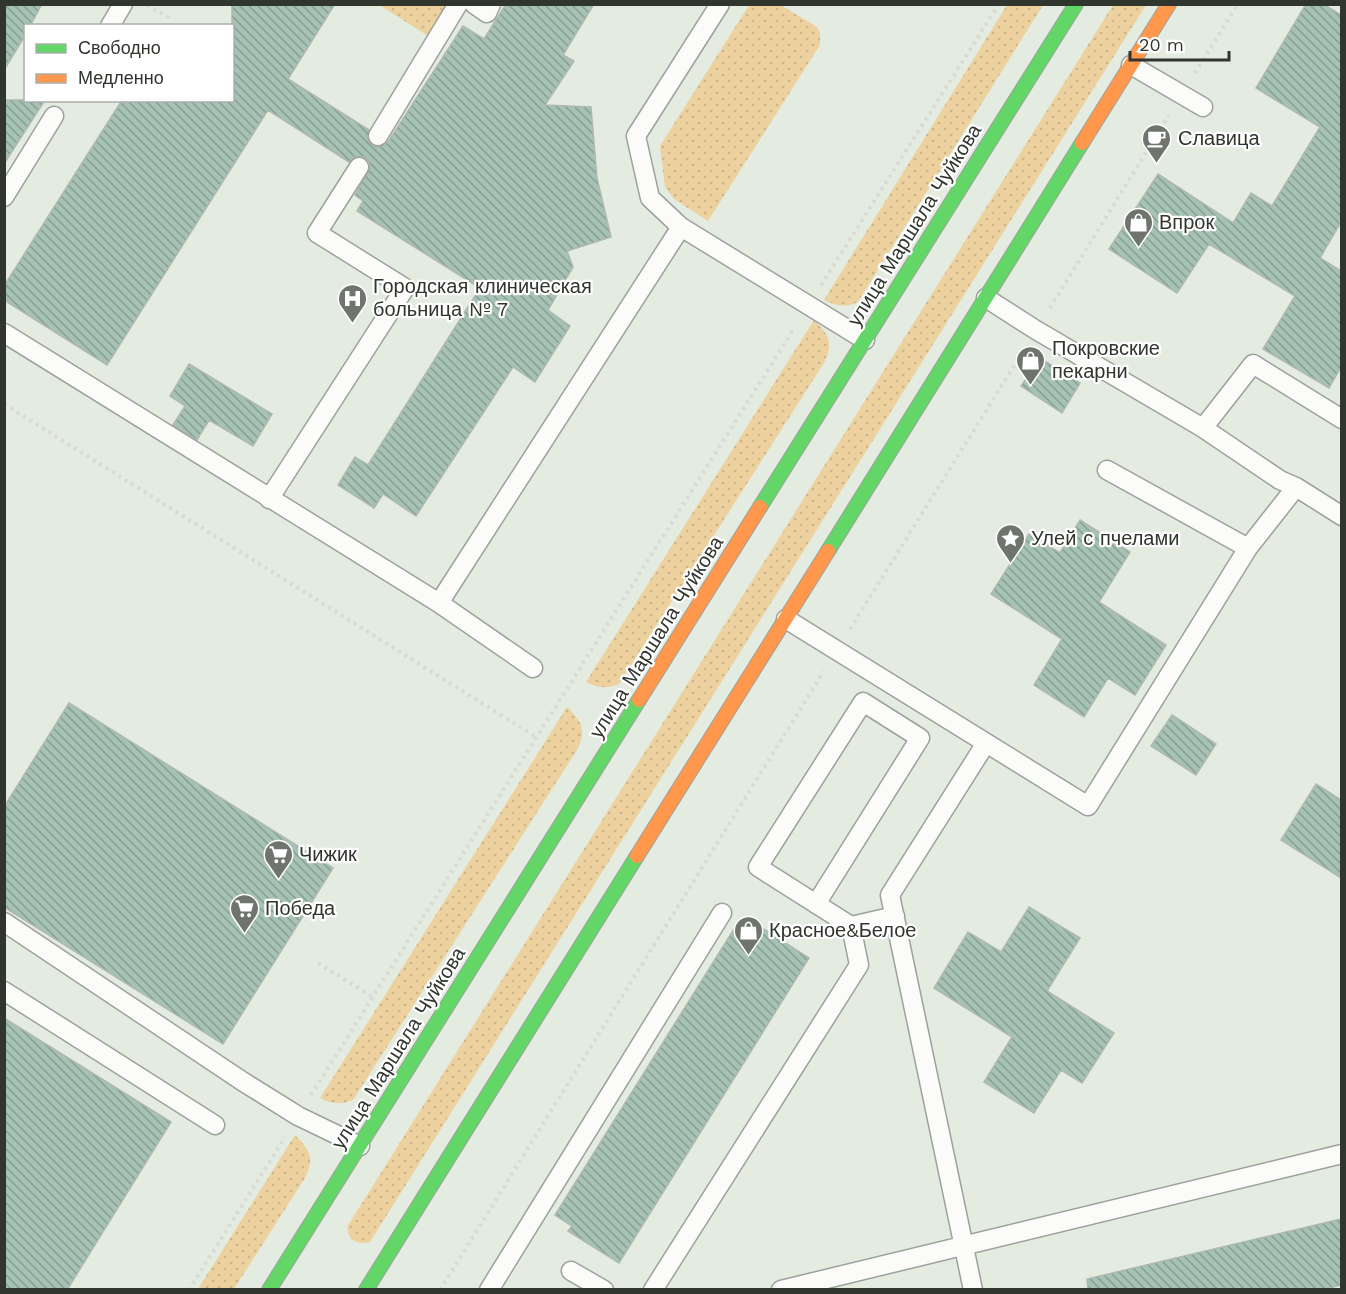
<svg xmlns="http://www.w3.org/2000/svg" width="1346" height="1294" font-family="'Work Sans',sans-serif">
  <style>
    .grass { fill: url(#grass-dots) }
    .building { fill: url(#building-back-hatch); stroke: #afb8b1; stroke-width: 1.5 }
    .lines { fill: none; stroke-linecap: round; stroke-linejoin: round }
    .lane-casing { stroke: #9ca29b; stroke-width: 21 }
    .fast-casing { stroke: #9ca29b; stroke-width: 16 }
    .slow-casing { stroke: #9ca29b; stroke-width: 16 }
    .path { stroke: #d8dad7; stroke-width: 4; stroke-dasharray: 3 4.5; stroke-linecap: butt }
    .lane { stroke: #fbfcfa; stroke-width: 18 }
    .fast { stroke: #63d668; stroke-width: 14 }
    .slow { stroke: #ff974d; stroke-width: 14 }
    .labels { text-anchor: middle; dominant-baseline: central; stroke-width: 4.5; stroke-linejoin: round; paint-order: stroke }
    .poi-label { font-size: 20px; fill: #30352e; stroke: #fff; text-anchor: start }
    .street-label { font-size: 20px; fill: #30352e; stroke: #fff }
  </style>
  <defs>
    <pattern id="grass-dots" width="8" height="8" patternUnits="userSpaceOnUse" patternTransform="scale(1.5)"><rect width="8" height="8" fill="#edd29f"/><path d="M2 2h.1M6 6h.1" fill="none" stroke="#ccb589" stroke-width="1.8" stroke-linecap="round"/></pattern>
    <pattern id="building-back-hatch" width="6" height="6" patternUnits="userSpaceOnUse" patternTransform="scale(1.5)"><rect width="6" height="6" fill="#a5c2b5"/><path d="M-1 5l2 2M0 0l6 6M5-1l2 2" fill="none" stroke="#879e94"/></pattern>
  </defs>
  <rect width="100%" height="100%" fill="#e4ece1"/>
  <path class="grass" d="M 379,5 L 466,5 L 441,44 Z
    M 749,5 L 781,5 L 817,27 L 820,33 L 820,45 L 708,221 L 674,199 L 665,187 L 660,146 Z
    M 1007,5 L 1043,5 L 858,302 C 845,308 836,306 824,300 Z
    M 1113,5 L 1146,5 L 370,1242 C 358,1245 348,1241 347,1227 Z
    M 814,320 C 829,335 834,343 824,363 L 619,684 C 607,689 598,688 586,682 Z
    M 567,707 C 582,722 587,730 577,750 L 353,1100 C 341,1105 331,1104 320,1098 Z
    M 295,1135 C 310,1150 315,1158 305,1178 L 234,1289 L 198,1289 Z"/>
  <path class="building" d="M 4,4 L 42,4 L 30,26 L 26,26 L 26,34 L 4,70 Z
    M 232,4 L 335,4 L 288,79 L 369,130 L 368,141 L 373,146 L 378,147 L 388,142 L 463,26 L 484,39 L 506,4 L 594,4 L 563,55 L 574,61 L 545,105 L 591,107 L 597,178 L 611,237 L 567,251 L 573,267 L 548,310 L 570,326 L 535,382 L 513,367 L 416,516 L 383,494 L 374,508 L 338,485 L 355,457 L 368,465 L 480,288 L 357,211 L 363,201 L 355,195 L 370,168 L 369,162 L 364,157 L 354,157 L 349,162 L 268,110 L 107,365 L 4,300 L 4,286 L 122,100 L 232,100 Z
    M 1306,4 L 1323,4 L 1341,15 L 1341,222 L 1320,258 L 1341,271 L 1341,367 L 1329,388 L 1263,349 L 1295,296 L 1209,244 L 1177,293 L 1109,249 L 1158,174 L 1233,223 L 1251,193 L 1272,206 L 1320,127 L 1256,88 Z
    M 4,100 L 45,100 L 4,164 Z
    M 1040,358 L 1080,383 L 1062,413 L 1021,386 Z
    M 189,364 L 272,414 L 253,446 L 209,420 L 197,440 L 173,425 L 185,406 L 170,396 Z
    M 1080,520 L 1130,552 L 1099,602 L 1166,645 L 1135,695 L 1108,678 L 1084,717 L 1034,685 L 1062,639 L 991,594 L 1029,534 L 1060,553 Z
    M 69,703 L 333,868 L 223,1044 L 4,907 L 4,807 Z
    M 1172,715 L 1216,744 L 1196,775 L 1151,746 Z
    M 1316,784 L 1341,800 L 1341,878 L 1281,840 Z
    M 1029,907 L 1080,938 L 1047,991 L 1114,1033 L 1082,1083 L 1061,1070 L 1034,1113 L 984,1082 L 1012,1037 L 934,988 L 968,932 L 1001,952 Z
    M 739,921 L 756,931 L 759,926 L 809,958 L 619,1263 L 568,1231 L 572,1226 L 555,1215 Z
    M 4,1018 L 171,1122 L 67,1290 L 4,1290 Z
    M 1341,1219 L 1341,1285 L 1323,1290 L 1088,1290 L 1087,1279 Z"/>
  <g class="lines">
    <defs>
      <path id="lane" d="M 474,4 L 487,13 L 491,4
        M 110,26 L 123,4
        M 1131,65 L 1203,107
        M 378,136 L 458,4
        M 4,197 L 54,116
        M 681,227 L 865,340
        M 986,298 L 1036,330 L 1203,428 L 1280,480 L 1296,487 L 1342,516
        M 4,333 L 439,603 L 533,668
        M 1203,428 L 1253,364 L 1342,419
        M 269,499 L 405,288 L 317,233 L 359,167
        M 1248,548 L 1296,487
        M 439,603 L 681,227 L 650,198 L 636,136 L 720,4
        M 786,619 L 1088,806 L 1248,548 L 1107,470
        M 4,922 L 242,1081 L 298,1116 L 360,1146
        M 851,926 L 895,916
        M 4,991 L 215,1125
        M 571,1271 L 604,1290
        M 489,1290 L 722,913
        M 653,1290 L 859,965 L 851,926 L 758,867 L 863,702 L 920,738 L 816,904
        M 781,1290 L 1342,1154
        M 973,1290 L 890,895 L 986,743"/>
      <path id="fast" d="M 760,507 L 1076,4
        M 828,551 L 1082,143
        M 269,1290 L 639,700
        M 366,1290 L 637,856"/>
      <path id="slow" d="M 1082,143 L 1169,4
        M 639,700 L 760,507
        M 637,856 L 828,551"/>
    </defs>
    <use href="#lane" class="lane-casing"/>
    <use href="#fast" class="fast-casing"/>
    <use href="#slow" class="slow-casing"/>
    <path class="path" d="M 147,5 L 173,20
      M 1195,73 L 1238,4
      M 821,285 L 999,4
      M 1050,308 L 1169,115
      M 4,404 L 536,737
      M 850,629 L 1022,353
      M 318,963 L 373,997
      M 311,1095 L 795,327
      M 189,1290 L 285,1137
      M 440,1290 L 824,671"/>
    <use href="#lane" class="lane"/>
    <use href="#fast" class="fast"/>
    <use href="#slow" class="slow"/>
  </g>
  <defs>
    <symbol id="cafe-pin" viewBox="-11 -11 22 30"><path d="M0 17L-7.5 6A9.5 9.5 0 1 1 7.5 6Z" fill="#6f756d" stroke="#fff"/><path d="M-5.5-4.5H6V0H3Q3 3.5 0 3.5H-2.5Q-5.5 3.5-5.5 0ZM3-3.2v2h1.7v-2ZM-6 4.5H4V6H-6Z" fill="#fff"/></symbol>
    <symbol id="shop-pin" viewBox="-11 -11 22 30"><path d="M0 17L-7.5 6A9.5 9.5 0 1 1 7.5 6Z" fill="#6f756d" stroke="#fff"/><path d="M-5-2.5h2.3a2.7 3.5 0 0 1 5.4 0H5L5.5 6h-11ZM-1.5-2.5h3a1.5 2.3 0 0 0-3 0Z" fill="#fff"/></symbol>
    <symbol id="hospital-pin" viewBox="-11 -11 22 30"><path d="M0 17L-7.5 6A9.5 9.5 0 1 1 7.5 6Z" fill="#6f756d" stroke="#fff"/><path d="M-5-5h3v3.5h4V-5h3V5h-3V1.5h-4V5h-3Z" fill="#fff"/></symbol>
    <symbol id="sight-pin" viewBox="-11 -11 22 30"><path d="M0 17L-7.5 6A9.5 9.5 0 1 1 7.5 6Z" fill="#6f756d" stroke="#fff"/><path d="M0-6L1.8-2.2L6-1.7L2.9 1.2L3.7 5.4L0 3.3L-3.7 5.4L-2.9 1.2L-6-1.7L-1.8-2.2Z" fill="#fff"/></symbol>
    <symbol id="supermarket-pin" viewBox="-11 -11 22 30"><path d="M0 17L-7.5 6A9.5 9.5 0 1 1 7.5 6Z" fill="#6f756d" stroke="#fff"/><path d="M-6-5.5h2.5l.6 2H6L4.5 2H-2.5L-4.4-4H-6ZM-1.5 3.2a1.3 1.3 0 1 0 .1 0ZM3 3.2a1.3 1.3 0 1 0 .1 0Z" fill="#fff"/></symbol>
  </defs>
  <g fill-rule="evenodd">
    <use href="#cafe-pin" x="1140" y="122" width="33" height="45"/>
    <use href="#shop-pin" x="1122" y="206" width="33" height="45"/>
    <use href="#hospital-pin" x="336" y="282" width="33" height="45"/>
    <use href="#shop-pin" x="1014" y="344" width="33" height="45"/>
    <use href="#sight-pin" x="994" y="522" width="33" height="45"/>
    <use href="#supermarket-pin" x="262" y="838" width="33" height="45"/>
    <use href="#supermarket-pin" x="228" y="892" width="33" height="45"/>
    <use href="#shop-pin" x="732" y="914" width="33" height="45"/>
  </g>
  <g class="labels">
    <g class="poi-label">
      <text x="1178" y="138">Славица</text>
      <text x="1159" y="222">Впрок</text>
      <text x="373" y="286">Городская клиническая<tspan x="373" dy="23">больница № 7</tspan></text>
      <text x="1052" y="348">Покровские<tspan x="1052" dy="23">пекарни</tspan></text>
      <text x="1031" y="538">Улей с пчелами</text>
      <text x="299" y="854">Чижик</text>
      <text x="265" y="908">Победа</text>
      <text x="769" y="930">Красное&amp;Белое</text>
    </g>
    <g class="street-label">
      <text transform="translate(914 225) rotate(-58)">улица Маршала Чуйкова</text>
      <text transform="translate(656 637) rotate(-58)">улица Маршала Чуйкова</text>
      <text transform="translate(398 1048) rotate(-58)">улица Маршала Чуйкова</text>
    </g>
  </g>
  <rect width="1346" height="1294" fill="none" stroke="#30352e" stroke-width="12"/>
  <rect x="24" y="24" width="210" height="78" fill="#ffffff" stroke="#acaeab" stroke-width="1.5"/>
  <rect x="36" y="44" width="30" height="9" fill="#63d668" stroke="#acaeab" stroke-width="1.5"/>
  <text x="78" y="54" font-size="18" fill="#30352e">Свободно</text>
  <rect x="36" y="74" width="30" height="9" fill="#ff974d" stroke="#acaeab" stroke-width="1.5"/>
  <text x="78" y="84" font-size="18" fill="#30352e">Медленно</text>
  <path d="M1130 51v9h99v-9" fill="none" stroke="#30352e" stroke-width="3"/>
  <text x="1139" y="51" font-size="18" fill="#30352e" stroke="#ffffff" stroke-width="4.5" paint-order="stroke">20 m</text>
</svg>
